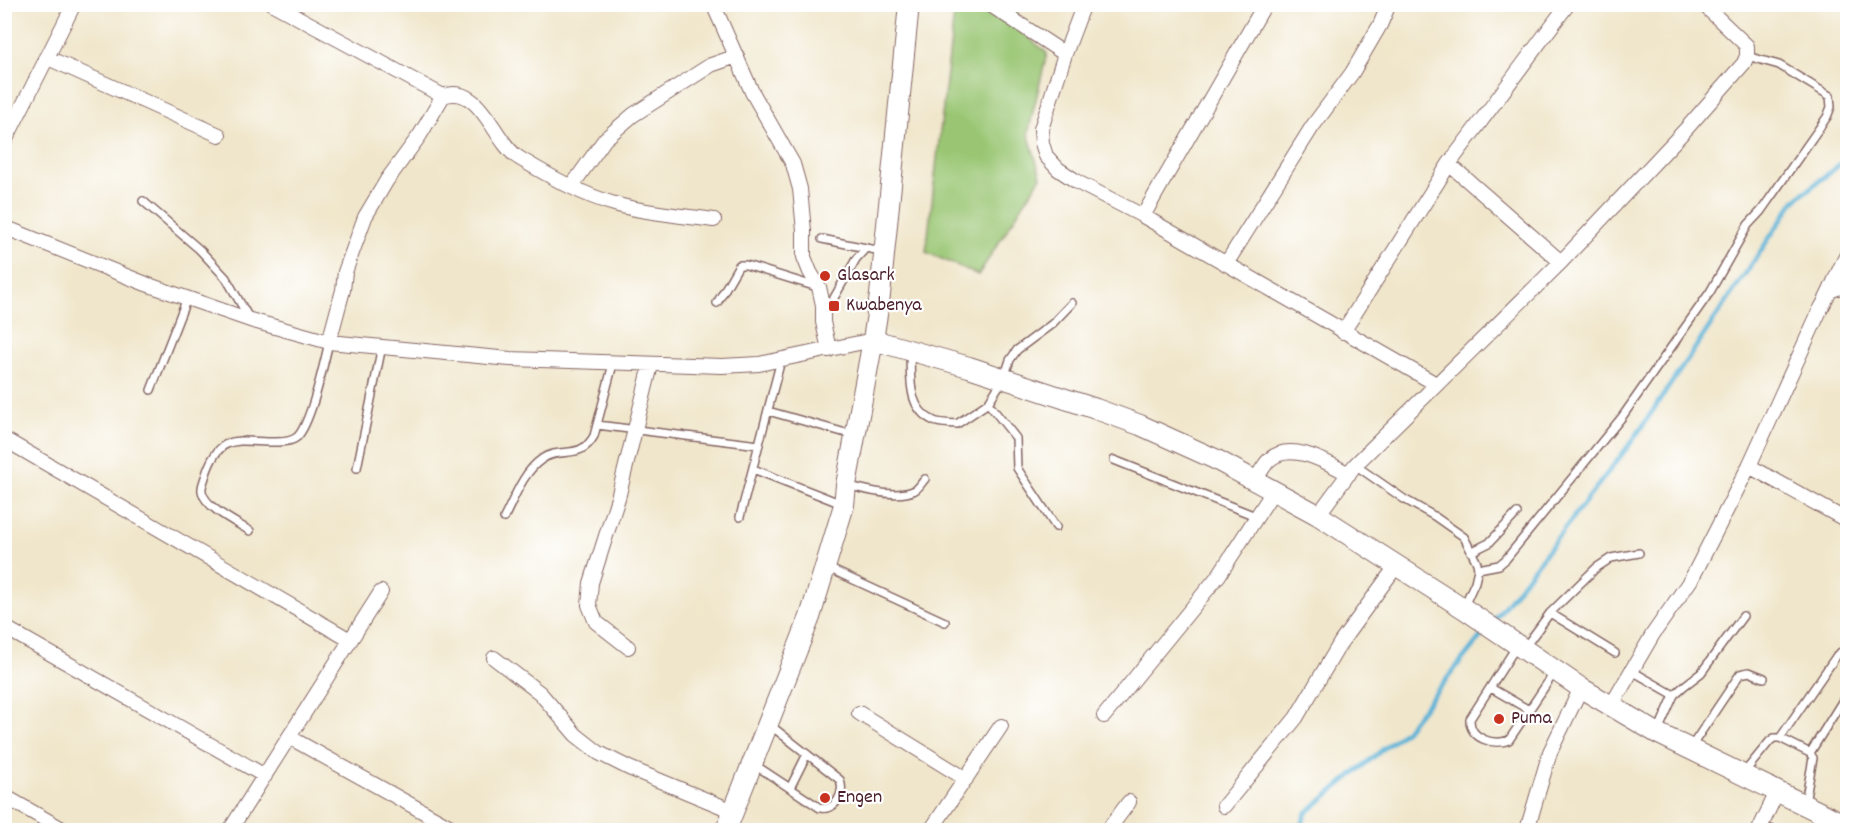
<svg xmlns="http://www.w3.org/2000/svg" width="1852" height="835" font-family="Dekko,sans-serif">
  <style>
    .green { fill: #9ac673; stroke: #72724f; stroke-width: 1.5 }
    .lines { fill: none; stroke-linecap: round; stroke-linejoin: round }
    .stream { stroke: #5ab2d7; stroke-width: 4.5 }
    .lane-casing { stroke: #846563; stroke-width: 10 }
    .street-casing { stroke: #846563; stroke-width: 16 }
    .secondary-casing { stroke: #846563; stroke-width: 22 }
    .lane { stroke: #fff; stroke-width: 7 }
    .street { stroke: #fff; stroke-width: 14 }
    .secondary { stroke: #fff; stroke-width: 20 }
    .poi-dot { fill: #c8321e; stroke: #fff; stroke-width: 2 }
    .labels { text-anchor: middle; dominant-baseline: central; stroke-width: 4.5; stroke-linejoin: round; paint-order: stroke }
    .poi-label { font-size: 20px; fill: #4a1f2b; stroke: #fff; text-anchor: start }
  </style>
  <rect width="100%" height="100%" fill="#fff"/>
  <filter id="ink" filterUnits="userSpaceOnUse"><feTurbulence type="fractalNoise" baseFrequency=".0167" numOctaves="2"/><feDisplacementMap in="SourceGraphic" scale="12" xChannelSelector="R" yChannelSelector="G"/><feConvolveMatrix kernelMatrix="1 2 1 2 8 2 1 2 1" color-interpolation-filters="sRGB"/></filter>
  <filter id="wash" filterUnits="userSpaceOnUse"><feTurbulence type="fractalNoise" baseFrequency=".008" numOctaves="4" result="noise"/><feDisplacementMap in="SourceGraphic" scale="24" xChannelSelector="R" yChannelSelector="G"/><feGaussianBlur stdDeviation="1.35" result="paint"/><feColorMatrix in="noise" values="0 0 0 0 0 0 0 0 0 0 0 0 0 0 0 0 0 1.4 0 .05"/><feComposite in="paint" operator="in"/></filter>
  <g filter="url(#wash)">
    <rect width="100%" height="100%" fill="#f0e6cb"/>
    <path class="green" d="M 955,5 L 1016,5 L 1021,31 L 1047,53 L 1028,133 L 1041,177 L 978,275 L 926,252 Z"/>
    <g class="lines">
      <path class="stream" d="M 1493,621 L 1633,440 L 1795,200 L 1848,158
        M 1300,830 L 1306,813 L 1405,731 L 1486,630"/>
    </g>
  </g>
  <g filter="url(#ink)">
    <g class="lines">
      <defs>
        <path id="lane" d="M 4,110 L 18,116
          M 143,201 L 200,250 L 226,278 L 249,318
          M 822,239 L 881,251
          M 717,303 L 739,265 L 746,265 L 817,287
          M 826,312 L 856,259 L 866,248
          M 910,354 C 911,379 907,409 934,421 C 940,424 950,423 957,424 L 988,403 L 1004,378 L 1010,360 L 1017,350 L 1052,324 L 1072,303
          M 151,390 L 187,298
          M 988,403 L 1016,438 L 1017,468 L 1056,527
          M 768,411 L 853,435
          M 597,425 L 759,445
          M 1114,460 L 1258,517
          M 1355,465 L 1404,499 L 1434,516 L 1464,537 L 1477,563 L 1478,569 L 1475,582 L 1464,606
          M 357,468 L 382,346
          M 753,469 L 842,504
          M 847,485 C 864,490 898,499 915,490 C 919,488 922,482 925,479
          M 740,517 L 781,360
          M 504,518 C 514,499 523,472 542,459 C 561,446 580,461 594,436 L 613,364
          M 250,531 C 237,523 204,507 202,491 C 201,486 205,479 206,474 C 220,432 238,442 275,442 C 282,442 291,442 297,437 C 311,424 324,363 329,342
          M 1471,552 L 1489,543 L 1517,513
          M 828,568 L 945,622
          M 1478,569 L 1499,565 L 1506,559 L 1622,417 L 1710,292 L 1748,225 L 1761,211 L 1827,117 L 1831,107 L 1830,96 L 1779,65 L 1747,56
          M 1550,613 L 1615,653
          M 1516,647 L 1470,719 C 1469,739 1494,746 1509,740 L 1554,673
          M 1525,647 L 1550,613 L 1596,568 L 1611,558 L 1639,553
          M 1632,671 L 1674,695
          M 1491,688 L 1529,710
          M 1658,731 L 1674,695 L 1684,686 L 1701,673 L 1743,616
          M 1780,738 L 1837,655 L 1841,652 L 1848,653
          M 1691,747 L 1740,674 L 1749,672 L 1764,678
          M 1810,753 L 1848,692
          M 755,765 L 820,808 C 835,811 845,794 840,780 L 770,725
          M 1743,774 L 1770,741 L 1774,738 L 1780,738 L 1810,753 L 1813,758 L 1805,803
          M 790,788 L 807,754
          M 1762,826 L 1773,830"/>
        <path id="street" d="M 273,4 L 443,96 C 481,82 494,143 519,158 C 549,176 584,196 618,205 C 647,213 684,216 714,220
          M 713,4 L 752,92 L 793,164 L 800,189 L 804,231 L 804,257 L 810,272 L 819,287 L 823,305 L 823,322 L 829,350
          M 989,4 L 1065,54
          M 1084,4 L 1065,54 L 1041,129 L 1042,143 L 1046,156 L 1058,169 L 1079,183 L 1143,216 L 1436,384
          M 46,57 L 219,135
          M 4,143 L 74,4
          M 1449,164 L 1561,262
          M 571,187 L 605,139 L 633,115 L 711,65 L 737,56
          M 1143,216 L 1265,4
          M 4,227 L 146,284 L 250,320 L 329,342 L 510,359 L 722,366 L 759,364 L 873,340
          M 1226,264 L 1312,127 L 1352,73 L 1380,25 L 1389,4
          M 1831,290 L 1848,285
          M 1343,332 L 1449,164 L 1568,4
          M 329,342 L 343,290 L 345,272 L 365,217 L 387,180 L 420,135 L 443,96
          M 4,439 L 350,640
          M 1749,466 L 1848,521
          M 1256,479 C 1260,473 1264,465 1269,460 C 1291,440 1328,463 1349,474
          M 1318,515 L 1355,465 L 1561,262 L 1687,128 L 1744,63 L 1747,56 L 1747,46 L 1703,4
          M 4,627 L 265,776
          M 628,647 L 596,622 L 589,605 L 591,583 L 618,498 L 651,365
          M 494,658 L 540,693 L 576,735 L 599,753 L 629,768 L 733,811
          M 1611,706 L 1653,634 L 1692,578 L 1749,466 L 1820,310 C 1831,292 1837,272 1848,253
          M 859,713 L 966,779
          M 1104,716 L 1219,575 L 1274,490
          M 289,737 L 456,830
          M 4,796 L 64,830
          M 1224,806 L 1296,718 L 1341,642 L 1397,565
          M 230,830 L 381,592
          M 931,830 L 1001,726
          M 1108,830 L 1129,802
          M 1527,830 L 1550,752 L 1581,688
          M 1759,830 L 1777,792"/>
        <path id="secondary" d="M 873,340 L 969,367 L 1096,409 L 1140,425 L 1215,459 L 1318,515 L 1463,608 L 1581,688 L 1657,733 L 1848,826
          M 726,830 L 810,617 L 844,505 L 846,485 L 873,340 L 880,295 L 909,4"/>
      </defs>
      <use href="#lane" class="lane-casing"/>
      <use href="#street" class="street-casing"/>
      <use href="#secondary" class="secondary-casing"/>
      <use href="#lane" class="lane"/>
      <use href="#street" class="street"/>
      <use href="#secondary" class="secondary"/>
    </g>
  </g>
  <g class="poi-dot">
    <circle cx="825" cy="276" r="6"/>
    <rect x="828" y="300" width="12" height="12" rx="3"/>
    <circle cx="1499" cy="719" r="6"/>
    <circle cx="825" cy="798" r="6"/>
  </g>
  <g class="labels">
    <g class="poi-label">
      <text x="837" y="276">Glasark</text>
      <text x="846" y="306">Kwabenya</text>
      <text x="1511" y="719">Puma</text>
      <text x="837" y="798">Engen</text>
    </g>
  </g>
  <rect width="1852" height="835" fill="none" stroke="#fff" stroke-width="24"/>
</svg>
